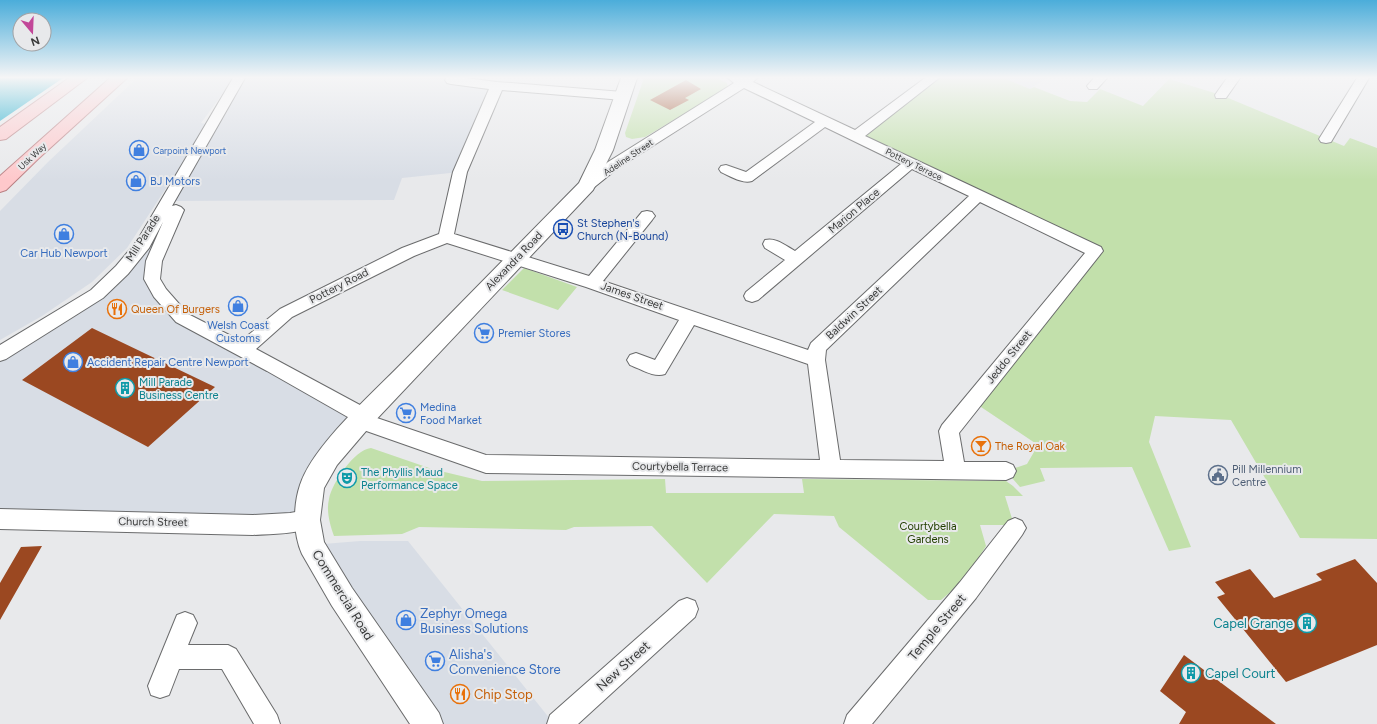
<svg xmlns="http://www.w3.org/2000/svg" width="1377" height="724" font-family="Figtree,sans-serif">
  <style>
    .built { fill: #d8dde5 }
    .green { fill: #c2e0ab }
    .water { fill: #00a2c6 }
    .building { fill: #9b4821 }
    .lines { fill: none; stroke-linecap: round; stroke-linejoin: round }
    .minor-casing { stroke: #6a6b6c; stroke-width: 2 }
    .tertiary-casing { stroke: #6a6b6c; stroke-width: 2 }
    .primary-casing { stroke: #b97f82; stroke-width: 2 }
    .minor { fill: #fff; fill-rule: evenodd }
    .tertiary { fill: #fff; fill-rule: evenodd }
    .primary { fill: #fec8cb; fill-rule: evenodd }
    .labels { text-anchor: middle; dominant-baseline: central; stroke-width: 4; stroke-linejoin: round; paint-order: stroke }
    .far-shop-label { font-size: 9px; fill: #366cbe; stroke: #e8e9eb; text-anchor: start }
    .far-street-label { font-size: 9px; fill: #3a3b3b; stroke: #e8e9eb }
    .shop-label { font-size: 11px; fill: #366cbe; stroke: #e8e9eb; text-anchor: start }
    .street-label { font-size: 11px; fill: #3a3b3b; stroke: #e8e9eb }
    .transit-label { font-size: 11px; fill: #164399; stroke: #e8e9eb; text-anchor: start }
    .food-label { font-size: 11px; fill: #c56008; stroke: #e8e9eb; text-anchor: start }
    .culture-label { font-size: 11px; fill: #0d838f; stroke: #e8e9eb; text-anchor: start }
    .service-label { font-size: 11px; fill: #4e5e75; stroke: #e8e9eb; text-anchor: start }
    .park-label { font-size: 11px; fill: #233f01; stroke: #e8e9eb }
    .near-street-label { font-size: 13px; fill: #3a3b3b; stroke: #e8e9eb }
    .near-shop-label { font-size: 13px; fill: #366cbe; stroke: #e8e9eb; text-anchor: start }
    .near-culture-label { font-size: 13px; fill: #0d838f; stroke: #e8e9eb; text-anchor: end }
    .near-food-label { font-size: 13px; fill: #c56008; stroke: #e8e9eb; text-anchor: start }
  </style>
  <rect width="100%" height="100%" fill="#e8e9eb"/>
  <path class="built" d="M 137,78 L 234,78 L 201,123 L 206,124 L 200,136 L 127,248 L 92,282 L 42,316 L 0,340 L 0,211 L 48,162 Z
    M 243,78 L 454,78 L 497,86 L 460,172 L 402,178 L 394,200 L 167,201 L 152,279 L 181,318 L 364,417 L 328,458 L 307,520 L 0,519 L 0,354 L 122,270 Z
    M 1003,78 L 1046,78 L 1030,89 Z
    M 360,541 L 408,541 L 554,724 L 430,724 L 311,545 Z"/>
  <path class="green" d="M 644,78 L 716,78 L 727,83 L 728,88 L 645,137 L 632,139 L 626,137 L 625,133 Z
    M 933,78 L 1003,78 L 1030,89 L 1034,87 L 1070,101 L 1087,102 L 1100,89 L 1143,106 L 1169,79 L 1221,95 L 1344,146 L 1350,138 L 1377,148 L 1377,539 L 1300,538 L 1231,420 L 1155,416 L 1149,442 L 1191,547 L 1169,551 L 1132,467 L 1040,468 L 1045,481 L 1020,487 L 1006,471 L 1027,464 L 1038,445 L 972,401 L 1094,251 L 856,136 Z
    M 524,268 L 577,287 L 558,310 L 502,290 Z
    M 371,448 L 432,469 L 482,481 L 665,479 L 666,493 L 804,493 L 802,479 L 1006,481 L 1013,486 L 1023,496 L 1005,496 L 1014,525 L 980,525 L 986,546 C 973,567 960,585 941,600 L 928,600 L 839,527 L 834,516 L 774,514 L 707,583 L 652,526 L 574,527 L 566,530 L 419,527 L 402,534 L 334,536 C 330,525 326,511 329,499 C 332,483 354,450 371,448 Z"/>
  <path class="water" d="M 0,78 L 63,78 L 0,121 Z"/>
  <path class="building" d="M 686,80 L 701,89 L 685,98 L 689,100 L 670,110 L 650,100 Z
    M 92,328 L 119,341 L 215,387 L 148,447 L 22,380 Z
    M 42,546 L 0,620 L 0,583 L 21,547 Z
    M 1355,559 L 1377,583 L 1377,645 L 1286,682 L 1217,597 L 1225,594 L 1215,582 L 1250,569 L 1274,598 L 1322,580 L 1316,574 Z
    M 1184,655 L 1276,724 L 1179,724 L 1186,712 L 1160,691 Z"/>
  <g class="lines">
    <defs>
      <path id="minor" d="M 233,78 L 245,78 L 172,206 L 176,205 L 181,207 L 184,210 L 162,261 L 160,279 L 166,289 L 188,314 L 241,341 L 280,309 L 402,248 L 439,234 L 453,172 L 489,89 L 451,84 L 447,83 L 445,80 L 446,78 L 466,78 L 497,82 L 623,92 L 628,93 L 629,96 L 628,99 L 623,100 L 502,90 L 467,172 L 454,234 L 589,276 L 642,212 L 647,211 L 652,212 L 655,216 L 652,220 L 603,281 L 808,350 L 811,343 L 969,196 L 912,169 L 758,300 L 752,302 L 746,300 L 744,296 L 746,292 L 785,260 L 765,248 L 763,244 L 765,240 C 776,237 786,246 795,251 L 901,164 L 825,127 L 752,181 C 742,184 730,176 721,172 L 719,169 L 721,166 L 726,165 L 746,172 L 815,122 L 744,88 L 618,168 L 592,189 L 587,191 L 582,189 L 580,186 L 582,183 L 608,162 L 734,83 L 728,78 L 757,78 L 753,82 L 855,130 L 925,78 L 939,78 L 865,136 L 1101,247 L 1103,251 L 959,433 L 964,462 L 1006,462 L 1013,465 L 1016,471 L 1013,477 L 1006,480 L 486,473 L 355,427 L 353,420 L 267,371 L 176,322 L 154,297 L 144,279 L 146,261 L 163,222 L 149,248 L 128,274 L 103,298 L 6,359 L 0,361 L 0,345 L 91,290 L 116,266 L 137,241 ZM 980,202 L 1085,253 L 942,425 L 939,431 L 944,461 L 840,460 L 825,360 L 826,350 ZM 447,243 L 586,287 L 679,320 L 655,360 L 636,353 L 630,355 L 627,360 L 630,365 C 641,369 654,378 665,374 L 694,325 L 808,364 L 820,460 L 486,455 L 374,417 L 371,411 L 256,349 L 292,317 L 414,256 Z
        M 1094,78 L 1107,78 L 1097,89 L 1089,89 L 1087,86 Z
        M 1227,78 L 1240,78 L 1226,98 L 1216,98 L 1215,95 Z
        M 1357,78 L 1369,78 L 1331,142 L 1326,143 L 1321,142 L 1319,139 Z
        M 0,509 L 253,515 L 290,513 L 307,510 L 314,513 L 318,520 L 314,527 C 295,534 274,534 253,535 L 0,529 Z
        M 1015,518 L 1022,521 L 1026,528 L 1022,535 L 976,598 L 872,724 L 844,724 L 847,715 L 960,582 L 1008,521 Z
        M 687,598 L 695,601 L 698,609 L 695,617 L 578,724 L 547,724 L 550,715 L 679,601 Z
        M 185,612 L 193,615 L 197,623 L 188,645 L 228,645 L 236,649 L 277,715 L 280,724 L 254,724 L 222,669 L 179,669 L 169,695 L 160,698 L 151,695 L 148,686 L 177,615 Z"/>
      <path id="tertiary" d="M 621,78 L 637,78 L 613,150 L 593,190 L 372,424 L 337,465 L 324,488 L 320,520 L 324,542 L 352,588 L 439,713 L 443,724 L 410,724 L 332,606 L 302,554 C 293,534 293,506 300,485 C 313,445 372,394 402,363 C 461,303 520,243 579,183 L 595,150 Z"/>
      <path id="primary" d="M 69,78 L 87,78 L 6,139 L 0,140 L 0,127 Z
        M 110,78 L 127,78 L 38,159 L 6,190 L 0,192 L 0,176 Z"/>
    </defs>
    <use href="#minor" class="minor-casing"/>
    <use href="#tertiary" class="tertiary-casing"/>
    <use href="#primary" class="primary-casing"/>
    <use href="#minor" class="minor"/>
    <use href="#tertiary" class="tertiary"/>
    <use href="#primary" class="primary"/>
  </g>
  <linearGradient id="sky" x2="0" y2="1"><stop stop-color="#4badda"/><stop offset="0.43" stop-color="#f5f5f6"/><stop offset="1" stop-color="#f5f5f6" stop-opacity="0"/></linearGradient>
  <rect width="1377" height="180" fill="url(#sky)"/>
  <defs>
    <symbol id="shop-ring" viewBox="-11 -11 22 22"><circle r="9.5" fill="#e8e9eb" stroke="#3f7fe0" stroke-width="1.5"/><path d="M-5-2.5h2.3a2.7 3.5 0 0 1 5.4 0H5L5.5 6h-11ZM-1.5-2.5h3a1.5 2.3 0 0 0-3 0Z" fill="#3f7fe0"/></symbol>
    <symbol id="bus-ring" viewBox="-11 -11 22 22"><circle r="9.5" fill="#e8e9eb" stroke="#1a4fb4" stroke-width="1.5"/><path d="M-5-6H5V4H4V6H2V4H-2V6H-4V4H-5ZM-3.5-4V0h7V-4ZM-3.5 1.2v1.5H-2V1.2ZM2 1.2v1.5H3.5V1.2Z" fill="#1a4fb4"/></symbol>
    <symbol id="restaurant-ring" viewBox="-11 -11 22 22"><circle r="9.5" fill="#e8e9eb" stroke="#e8710a" stroke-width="1.5"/><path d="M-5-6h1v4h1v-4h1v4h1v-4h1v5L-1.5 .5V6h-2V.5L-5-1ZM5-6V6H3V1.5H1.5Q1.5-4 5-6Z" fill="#e8710a"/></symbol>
    <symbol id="supermarket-ring" viewBox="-11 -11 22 22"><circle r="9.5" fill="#e8e9eb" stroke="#3f7fe0" stroke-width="1.5"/><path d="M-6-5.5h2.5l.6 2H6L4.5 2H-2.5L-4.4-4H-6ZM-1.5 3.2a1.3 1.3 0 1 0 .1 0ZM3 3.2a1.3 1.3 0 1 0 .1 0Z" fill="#3f7fe0"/></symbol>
    <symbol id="building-ring" viewBox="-11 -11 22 22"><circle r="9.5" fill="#e8e9eb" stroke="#0f9aa8" stroke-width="1.5"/><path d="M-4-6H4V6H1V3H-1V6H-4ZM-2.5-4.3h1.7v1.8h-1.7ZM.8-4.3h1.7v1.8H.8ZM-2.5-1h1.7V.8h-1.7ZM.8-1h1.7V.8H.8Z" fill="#0f9aa8"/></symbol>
    <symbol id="bar-ring" viewBox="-11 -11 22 22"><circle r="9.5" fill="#e8e9eb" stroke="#e8710a" stroke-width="1.5"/><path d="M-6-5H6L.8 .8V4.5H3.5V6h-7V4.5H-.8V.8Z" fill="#e8710a"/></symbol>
    <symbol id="civic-ring" viewBox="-11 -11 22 22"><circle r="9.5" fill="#e8e9eb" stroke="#5c6f8a" stroke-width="1.5"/><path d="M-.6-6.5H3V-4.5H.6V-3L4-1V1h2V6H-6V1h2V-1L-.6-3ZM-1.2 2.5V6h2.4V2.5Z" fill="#5c6f8a"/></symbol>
    <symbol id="theatre-ring" viewBox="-11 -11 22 22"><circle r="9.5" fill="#e8e9eb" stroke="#0f9aa8" stroke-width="1.5"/><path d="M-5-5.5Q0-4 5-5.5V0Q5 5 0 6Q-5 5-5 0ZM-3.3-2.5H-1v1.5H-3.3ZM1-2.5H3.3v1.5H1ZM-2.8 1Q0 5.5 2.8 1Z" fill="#0f9aa8"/></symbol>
  </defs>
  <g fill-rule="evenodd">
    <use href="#shop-ring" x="128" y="139" width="22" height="22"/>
    <use href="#shop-ring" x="125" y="170" width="22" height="22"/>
    <use href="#bus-ring" x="552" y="218" width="22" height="22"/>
    <use href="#shop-ring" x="53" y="223" width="22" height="22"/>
    <use href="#shop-ring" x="227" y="295" width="22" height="22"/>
    <use href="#restaurant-ring" x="106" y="298" width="22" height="22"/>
    <use href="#supermarket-ring" x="473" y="322" width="22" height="22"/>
    <use href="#shop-ring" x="62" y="351" width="22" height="22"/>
    <use href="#building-ring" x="114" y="377" width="22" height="22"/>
    <use href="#supermarket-ring" x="395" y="402" width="22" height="22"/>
    <use href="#bar-ring" x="970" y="435" width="22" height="22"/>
    <use href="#civic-ring" x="1207" y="464" width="22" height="22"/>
    <use href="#theatre-ring" x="336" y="467" width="22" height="22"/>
    <use href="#shop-ring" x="395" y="609" width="22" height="22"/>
    <use href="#building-ring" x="1296" y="612" width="22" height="22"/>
    <use href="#supermarket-ring" x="424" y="650" width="22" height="22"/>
    <use href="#building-ring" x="1180" y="662" width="22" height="22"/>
    <use href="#restaurant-ring" x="449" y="683" width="22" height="22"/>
  </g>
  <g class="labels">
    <g class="far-shop-label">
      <text x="153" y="150">Carpoint Newport</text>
    </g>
    <g class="far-street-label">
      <text transform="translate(32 156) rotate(-43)">Usk Way</text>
      <text transform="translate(628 157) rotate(-34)">Adeline Street</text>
      <text transform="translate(914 164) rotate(26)">Pottery Terrace</text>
    </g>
    <g class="shop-label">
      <text x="150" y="181">BJ Motors</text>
      <text x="64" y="253" text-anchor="middle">Car Hub Newport</text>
      <text x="238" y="325" text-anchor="middle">Welsh Coast<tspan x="238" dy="13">Customs</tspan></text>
      <text x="498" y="333">Premier Stores</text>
      <text x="87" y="362">Accident Repair Centre Newport</text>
      <text x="420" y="407">Medina<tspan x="420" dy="13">Food Market</tspan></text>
    </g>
    <g class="street-label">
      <text transform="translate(854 211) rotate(-40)">Marion Place</text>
      <text transform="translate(143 238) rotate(-57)">Mill Parade</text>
      <text transform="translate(514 261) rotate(-46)">Alexandra Road</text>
      <text transform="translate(339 286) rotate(-27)">Pottery Road</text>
      <text transform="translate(632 296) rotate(19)">James Street</text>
      <text transform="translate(854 313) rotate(-43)">Baldwin Street</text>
      <text transform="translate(1009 357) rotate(-51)">Jeddo Street</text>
      <text transform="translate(680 467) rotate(1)">Courtybella Terrace</text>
      <text transform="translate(153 522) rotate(1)">Church Street</text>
    </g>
    <g class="transit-label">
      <text x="577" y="223">St Stephen's<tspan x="577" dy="13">Church (N-Bound)</tspan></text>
    </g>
    <g class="food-label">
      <text x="131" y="309">Queen Of Burgers</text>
      <text x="995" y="446">The Royal Oak</text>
    </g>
    <g class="culture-label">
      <text x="139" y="382">Mill Parade<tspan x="139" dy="13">Business Centre</tspan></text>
      <text x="361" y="472">The Phyllis Maud<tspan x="361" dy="13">Performance Space</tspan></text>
    </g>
    <g class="service-label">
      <text x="1232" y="469">Pill Millennium<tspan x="1232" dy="13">Centre</tspan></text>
    </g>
    <g class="park-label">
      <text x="928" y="526">Courtybella<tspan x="928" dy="13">Gardens</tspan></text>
    </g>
    <g class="near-street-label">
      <text transform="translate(343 595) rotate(58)">Commercial Road</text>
      <text transform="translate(937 627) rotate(-50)">Temple Street</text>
      <text transform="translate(623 666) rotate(-42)">New Street</text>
    </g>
    <g class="near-shop-label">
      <text x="420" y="613">Zephyr Omega<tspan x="420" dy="15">Business Solutions</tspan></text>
      <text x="449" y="654">Alisha's<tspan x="449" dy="15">Convenience Store</tspan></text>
    </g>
    <g class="near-culture-label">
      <text x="1293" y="623">Capel Grange</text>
      <text x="1205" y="673" text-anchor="start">Capel Court</text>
    </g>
    <g class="near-food-label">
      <text x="474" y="694">Chip Stop</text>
    </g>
  </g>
  <g transform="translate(32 32) rotate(161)"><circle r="19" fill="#e8e9eb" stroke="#a2a3a5"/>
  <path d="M0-3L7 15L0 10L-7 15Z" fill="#c24799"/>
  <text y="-6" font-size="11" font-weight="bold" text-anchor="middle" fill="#3a3b3b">N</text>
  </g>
</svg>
